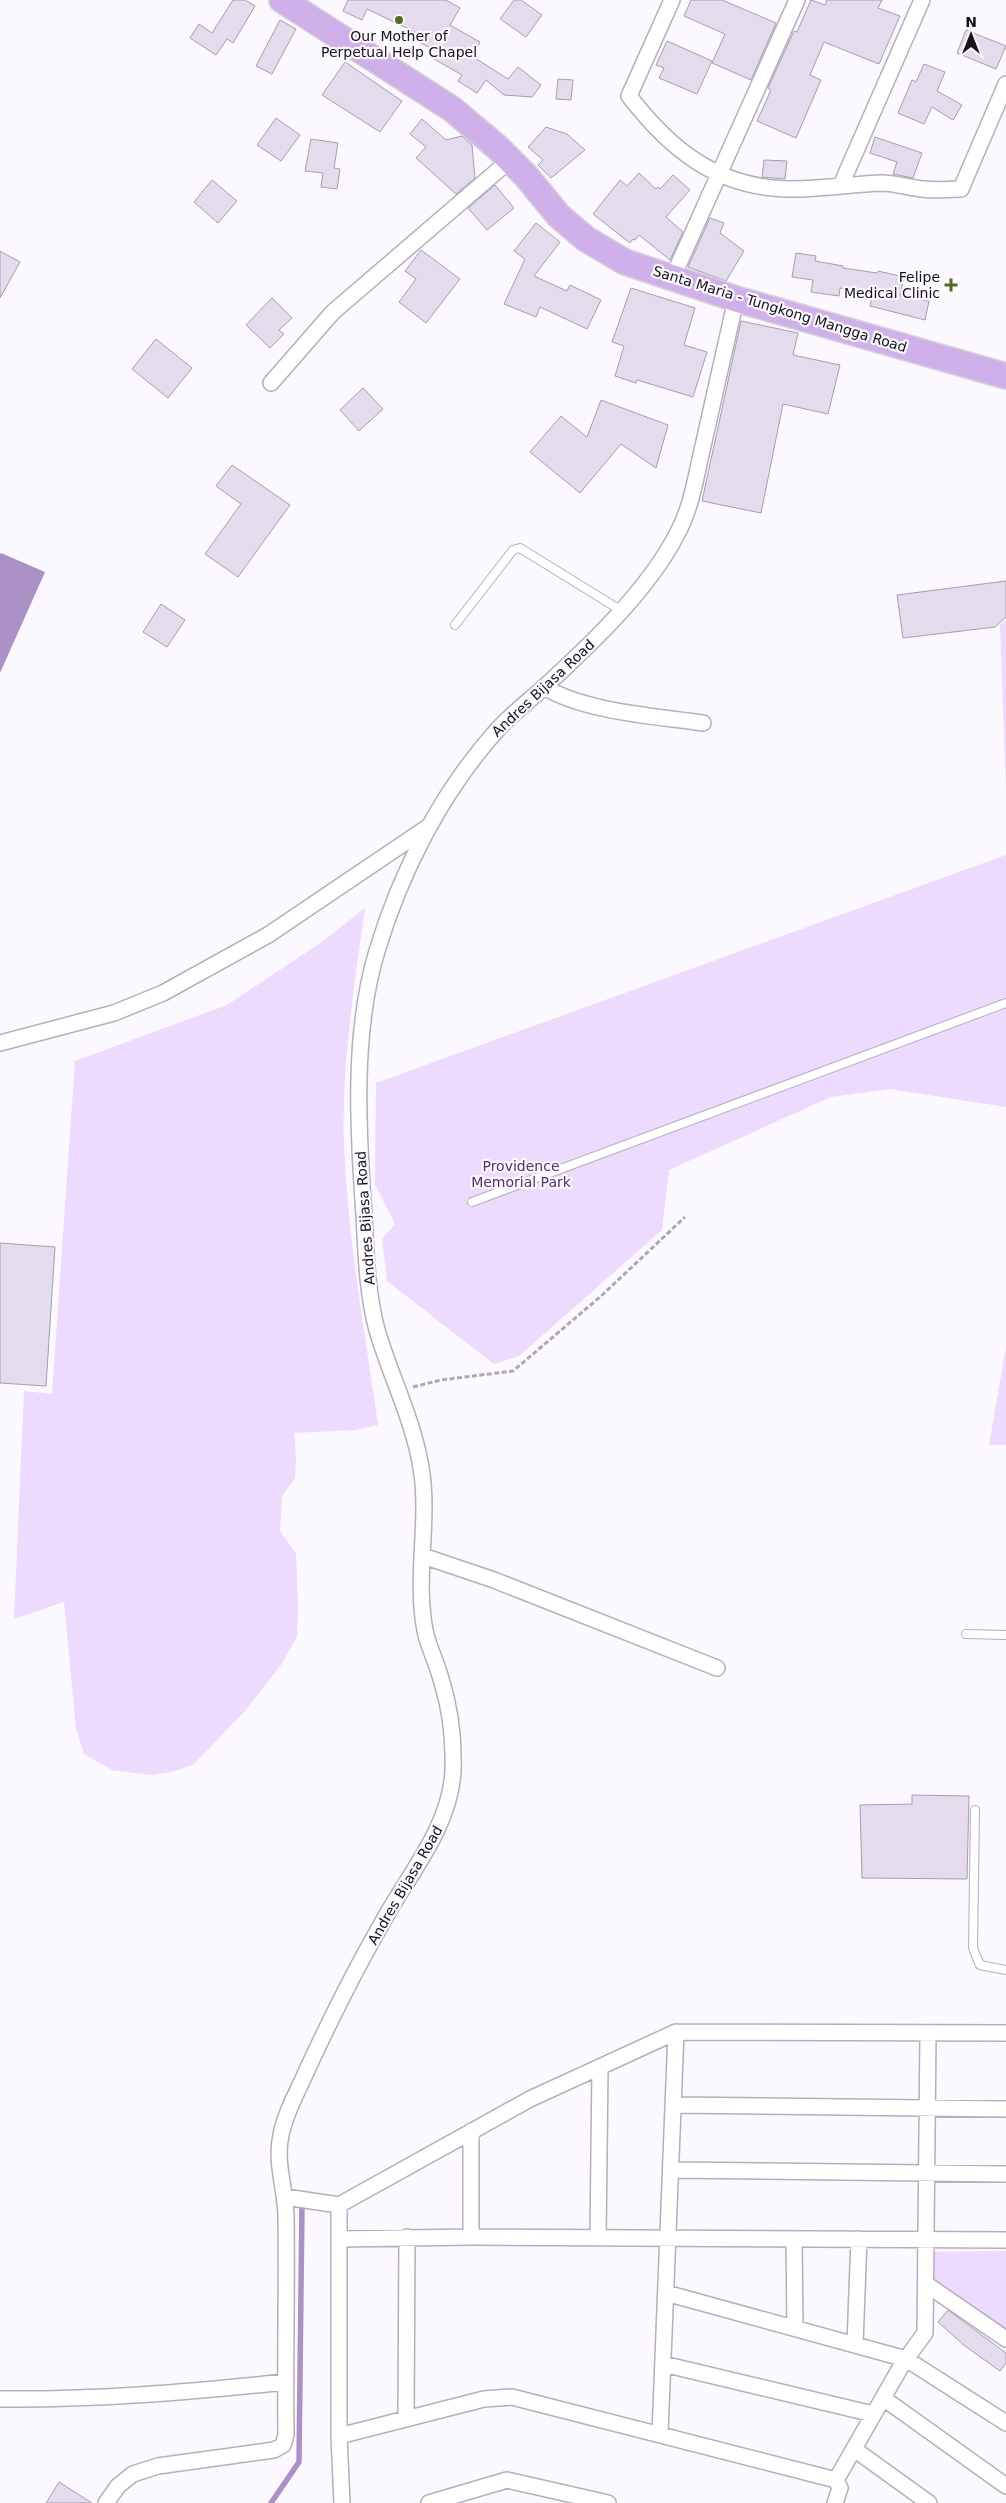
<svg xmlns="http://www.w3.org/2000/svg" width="1006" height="2503" font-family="'DejaVu Sans',sans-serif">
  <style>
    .green { fill: #ecdbfe }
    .water { fill: #ac91c6 }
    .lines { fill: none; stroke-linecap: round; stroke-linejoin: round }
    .stream { stroke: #ac91c6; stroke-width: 5.5 }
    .building { fill: #e4dced; stroke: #a69eae }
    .lane-casing { stroke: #b5aebe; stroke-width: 10 }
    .street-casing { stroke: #b5aebe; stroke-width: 18 }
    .primary-casing { stroke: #d5d4d5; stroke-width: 28 }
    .path { stroke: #aca9b0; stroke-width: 3; stroke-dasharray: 5 2.5; stroke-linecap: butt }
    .lane { stroke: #fff; stroke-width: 8 }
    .street { stroke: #fff; stroke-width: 15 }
    .primary { stroke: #d0b0eb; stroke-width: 25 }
    .poi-dot { fill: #506c20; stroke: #fbf8ff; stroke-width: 2 }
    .labels { text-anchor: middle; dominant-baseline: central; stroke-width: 4.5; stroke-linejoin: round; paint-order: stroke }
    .poi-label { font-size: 14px; fill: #151218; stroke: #fbf8ff }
    .street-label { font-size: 14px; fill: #151218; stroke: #fbf8ff }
    .park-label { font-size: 14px; fill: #532f70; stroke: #fbf8ff }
  </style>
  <rect width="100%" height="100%" fill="#fbf8ff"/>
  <path class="green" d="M 1006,620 L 1006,791 L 1000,625 Z
    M 1006,855 L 1006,1107 L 890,1089 L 831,1097 L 669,1170 L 662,1230 L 519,1356 L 494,1364 L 387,1281 L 382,1239 L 395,1224 L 375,1185 L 376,1083 Z
    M 365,908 C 354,987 341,1066 344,1146 C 348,1240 365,1333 378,1425 L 355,1430 L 294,1433 L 296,1457 L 295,1478 L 282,1496 L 280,1531 L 296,1554 L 298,1607 L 297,1636 L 281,1665 L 244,1712 L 194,1764 L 176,1771 L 152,1775 L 112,1770 L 84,1754 L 76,1728 L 64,1602 L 14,1619 L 24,1391 L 52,1394 L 75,1061 L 227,1005 L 322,942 Z
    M 1006,1347 L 1006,1445 L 989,1445 Z
    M 1006,2251 L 1006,2334 L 933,2279 L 934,2252 Z"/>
  <path class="water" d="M 1,553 L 45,572 L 0,673 L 0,554 Z"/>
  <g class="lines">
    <path class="stream" d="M 271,2503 L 299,2462 L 302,2204"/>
  </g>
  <path class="building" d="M 233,0 L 245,0 L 255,6 L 233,43 L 227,39 L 216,55 L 190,38 L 199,24 L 212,33 Z
    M 348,0 L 446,0 L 460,8 L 450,25 L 480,42 L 472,56 L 508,79 L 518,67 L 541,85 L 532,97 L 504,95 L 486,80 L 477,93 L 458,81 L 462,75 L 434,59 L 438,52 L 415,40 L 419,34 L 367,9 L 362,20 L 343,11 Z
    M 514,0 L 521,0 L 542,15 L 526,37 L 500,19 Z
    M 691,0 L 722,0 L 776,23 L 751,80 L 712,63 L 725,34 L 684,16 Z
    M 811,0 L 825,5 L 827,0 L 882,0 L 878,8 L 900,16 L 879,64 L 824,42 L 810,75 L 821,80 L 796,138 L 757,121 L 771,90 L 768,88 L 794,31 L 797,32 Z
    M 280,20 L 296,29 L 272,74 L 256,66 Z
    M 966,30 L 1006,46 L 996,69 L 957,53 Z
    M 667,41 L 712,61 L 697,94 L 659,78 L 664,68 L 656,65 Z
    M 345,62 L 402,101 L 380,132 L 322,95 Z
    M 924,64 L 945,72 L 937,91 L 962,105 L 953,120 L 932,107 L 924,124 L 898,113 L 912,80 L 916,82 Z
    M 558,79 L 573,80 L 571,100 L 556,99 Z
    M 276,118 L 300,135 L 281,161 L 257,145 Z
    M 422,119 L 446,140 L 462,136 L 472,145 L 475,178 L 456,194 L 416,158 L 426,147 L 410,134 Z
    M 546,127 L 567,134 L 585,150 L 551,178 L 538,165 L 543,160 L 528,147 Z
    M 875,137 L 922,153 L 913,178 L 893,174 L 897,162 L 870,153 Z
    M 311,139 L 338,143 L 334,168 L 340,169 L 337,189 L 321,187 L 323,173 L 305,171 Z
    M 764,160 L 787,161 L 785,179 L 762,177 Z
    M 639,173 L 656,189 L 658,187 L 660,189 L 673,175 L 690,190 L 666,217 L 683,232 L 670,260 L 639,235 L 635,240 L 633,239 L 630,243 L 593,214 L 620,180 L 627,186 Z
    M 212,180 L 237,201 L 218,223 L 194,202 Z
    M 495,185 L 514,208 L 487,230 L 468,208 Z
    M 710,218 L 724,223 L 720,233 L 744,251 L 726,281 L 688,267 Z
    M 536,223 L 560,242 L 534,276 L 567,291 L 570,285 L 601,300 L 587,329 L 540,307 L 536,317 L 504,304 L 525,259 L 514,251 Z
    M 421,250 L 460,279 L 426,323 L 399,302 L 416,279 L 405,271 Z
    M 0,251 L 20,262 L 0,298 Z
    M 796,253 L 816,256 L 815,261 L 843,266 L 843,268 L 877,273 L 878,271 L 904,277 L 900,296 L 929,301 L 925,320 L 870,306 L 873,292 L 840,288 L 839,296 L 811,292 L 813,280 L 792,277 Z
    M 631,288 L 695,308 L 684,345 L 707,352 L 693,397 L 637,380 L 636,383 L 615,376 L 624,346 L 612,342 Z
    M 272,298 L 292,318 L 279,330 L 284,334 L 270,348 L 246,325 Z
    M 741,321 L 798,333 L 793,355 L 840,365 L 828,414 L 783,404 L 761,513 L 702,501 Z
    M 156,339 L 192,368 L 168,398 L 132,369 Z
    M 363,388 L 383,409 L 359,431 L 340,410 Z
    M 601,400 L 668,425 L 656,468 L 621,444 L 580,493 L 530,452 L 561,416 L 587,437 Z
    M 232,465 L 290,505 L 238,577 L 205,554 L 241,504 L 216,486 Z
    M 1006,581 L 1006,617 L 995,627 L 903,638 L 897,595 Z
    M 161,604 L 185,620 L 167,647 L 143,632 Z
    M 0,1243 L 55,1247 L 46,1386 L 0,1383 Z
    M 912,1795 L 969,1796 L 967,1879 L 862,1878 L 860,1805 L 912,1804 Z
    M 948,2310 L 1006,2353 L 1006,2363 L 1000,2371 L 965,2346 L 938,2322 Z
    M 59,2482 L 92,2503 L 46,2503 Z"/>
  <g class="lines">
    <defs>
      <path id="lane" d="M 455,625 L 513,550 L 520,548 L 622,611
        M 472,1202 L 1006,1003
        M 966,1634 L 1006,1635
        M 975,1810 L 973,1948 L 980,1965 L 1006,1970"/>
      <path id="street" d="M 672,0 L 629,96 C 670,149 716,187 787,189 C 818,190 850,184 882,183 C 895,183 910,188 923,189 C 935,191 949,189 961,189 L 1006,84
        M 841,185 L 922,0
        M 672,279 L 797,0
        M 271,383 L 333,312 L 510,160
        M 544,687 C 586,712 654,716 703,723
        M 0,1043 L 114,1013 L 163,993 L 268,935 L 428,827
        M 423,1556 L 494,1580 L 717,1668
        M 673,2105 L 1006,2109
        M 671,2170 L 1006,2174
        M 285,2197 L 339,2205
        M 471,2237 L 471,2131
        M 598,2238 L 600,2067
        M 340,2239 L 471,2237 L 1006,2240
        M 794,2239 L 795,2328
        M 926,2284 L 1006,2339
        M 666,2293 L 906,2359 L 1006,2423
        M 855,2344 L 859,2239
        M 663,2364 L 873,2414
        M 883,2398 L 1006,2486
        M 0,2399 C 96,2400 190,2392 285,2382
        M 406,2419 L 407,2237
        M 660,2434 L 676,2032
        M 339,2436 L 484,2399 L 512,2397 L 836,2480 L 903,2363 L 925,2333 L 928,2033
        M 854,2449 L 929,2503
        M 106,2503 L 118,2486 L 133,2474 L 158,2466 L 274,2450 L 283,2445 L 286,2435 C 285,2361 287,2288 286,2215 C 285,2188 275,2161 281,2135 C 285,2113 298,2091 307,2070 C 331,2018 357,1966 386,1916 C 412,1870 450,1826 453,1771 C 454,1741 450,1707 441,1679 C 437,1664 430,1650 426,1635 C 414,1582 429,1527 422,1474 C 415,1423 391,1378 377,1330 C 367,1293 366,1253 364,1215 C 358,1131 352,1033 377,951 C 401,871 442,791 498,729 C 511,715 526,703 541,690 C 588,647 648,591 677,534 C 692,507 696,475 703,446 C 714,397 725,348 736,299
        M 342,2503 L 339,2436 L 339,2205 L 530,2099 L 676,2032 L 1006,2033
        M 429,2503 L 507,2480 L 608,2503
        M 835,2503 L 840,2488 L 836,2480"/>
      <path id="primary" d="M 282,0 L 452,109 L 497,147 L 526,176 L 559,216 L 586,239 L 625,262 L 736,299 L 1006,376"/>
    </defs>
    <use href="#lane" class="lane-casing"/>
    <use href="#street" class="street-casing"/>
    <use href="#primary" class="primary-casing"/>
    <path class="path" d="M 413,1387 L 441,1380 L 513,1371 L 600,1297 L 685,1217"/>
    <use href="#lane" class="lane"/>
    <use href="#street" class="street"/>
    <use href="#primary" class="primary"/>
  </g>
  <g class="poi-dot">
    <circle cx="399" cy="20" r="5"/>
    <path d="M948.5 277.5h5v5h5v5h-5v5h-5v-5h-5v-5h5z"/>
  </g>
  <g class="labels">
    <g class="poi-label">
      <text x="399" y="36">Our Mother of<tspan x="399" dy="16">Perpetual Help Chapel</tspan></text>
      <text x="940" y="277" text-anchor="end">Felipe<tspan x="940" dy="16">Medical Clinic</tspan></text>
    </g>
    <g class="street-label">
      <text transform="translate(780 309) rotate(17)">Santa Maria - Tungkong Mangga Road</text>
      <text transform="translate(543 688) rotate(-43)">Andres Bijasa Road</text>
      <text transform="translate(365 1218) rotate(-94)">Andres Bijasa Road</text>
      <text transform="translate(405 1885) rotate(-60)">Andres Bijasa Road</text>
    </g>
    <g class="park-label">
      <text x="521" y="1166">Providence<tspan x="521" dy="16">Memorial Park</tspan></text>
    </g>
  </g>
  <g transform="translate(971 35)" stroke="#fbf8ff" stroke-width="4" paint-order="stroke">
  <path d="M0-4L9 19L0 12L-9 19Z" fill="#151218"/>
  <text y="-8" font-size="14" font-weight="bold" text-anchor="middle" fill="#151218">N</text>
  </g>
</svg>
